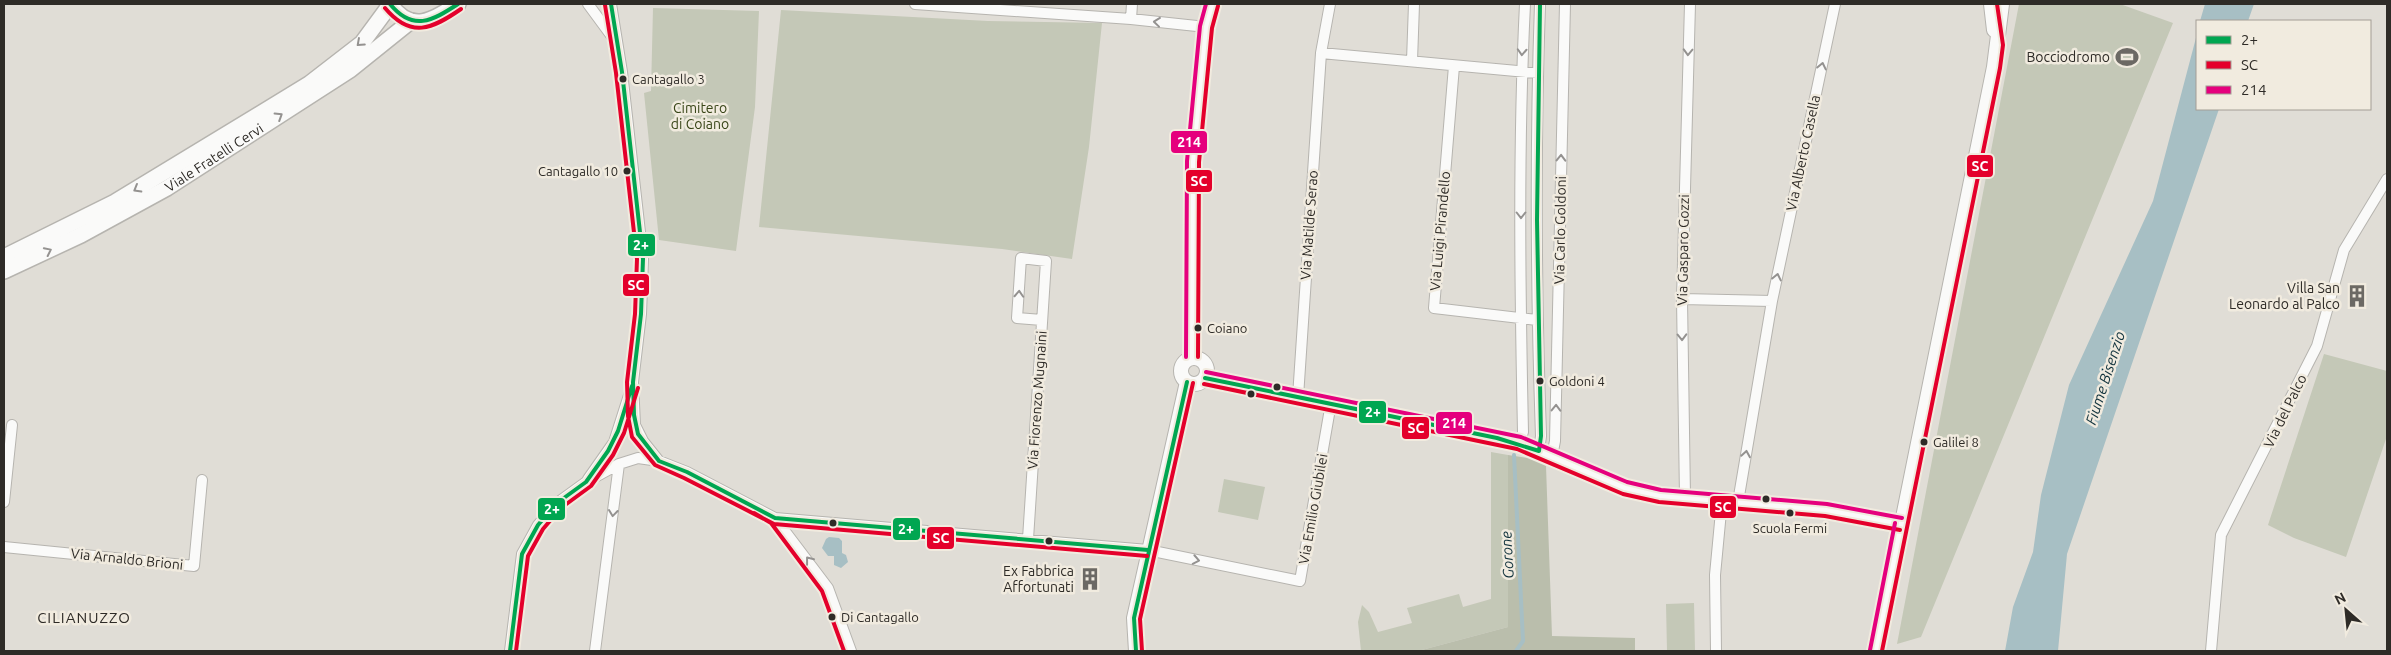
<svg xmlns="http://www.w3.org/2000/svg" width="2391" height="655" font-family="Ubuntu,sans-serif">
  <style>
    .green { fill: #c4c8b7 }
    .forest { fill: #babeac }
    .water { fill: #a7bfc4 }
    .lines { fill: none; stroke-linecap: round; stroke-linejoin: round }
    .stream { stroke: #a7bfc4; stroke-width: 4 }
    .street-casing { stroke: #b6b4af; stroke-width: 12 }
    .secondary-casing { stroke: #b6b4af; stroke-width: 16 }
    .primary-casing { stroke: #b6b4af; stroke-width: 18 }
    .street { stroke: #fafaf9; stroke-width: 10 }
    .secondary { stroke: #fafaf9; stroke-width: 14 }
    .primary { stroke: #fafaf9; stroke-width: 15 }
    .bus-1-casing { stroke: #f1ebdf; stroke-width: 8 }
    .bus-2-casing { stroke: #f1ebdf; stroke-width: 8 }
    .bus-3-casing { stroke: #f1ebdf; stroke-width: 8 }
    .bus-1 { stroke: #00a651; stroke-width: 4 }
    .bus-2 { stroke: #e4002b; stroke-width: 4 }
    .bus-3 { stroke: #e5007d; stroke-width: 4 }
    .oneway { stroke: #949290 }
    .bus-dot { fill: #2e2b27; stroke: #f1ebdf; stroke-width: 2 }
    .labels { text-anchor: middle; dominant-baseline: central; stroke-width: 5; stroke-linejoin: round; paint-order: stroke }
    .bus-label { font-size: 13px; fill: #2e2b27; stroke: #f1ebdf; text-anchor: start }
    .poi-label { font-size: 14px; fill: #2e2b27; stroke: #f1ebdf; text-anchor: end }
    .park-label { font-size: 14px; fill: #384517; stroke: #f1ebdf }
    .street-label { font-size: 14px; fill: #2e2b27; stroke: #f1ebdf }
    .water-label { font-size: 15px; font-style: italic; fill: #11333d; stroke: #f1ebdf }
    .neighbourhood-label { font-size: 15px; letter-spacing: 1px; fill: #2e2b27; stroke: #f1ebdf }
    .line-badge { stroke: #f1ebdf; stroke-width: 2 }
    .badge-label { font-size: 14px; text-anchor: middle; font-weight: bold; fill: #fff }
  </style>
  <rect width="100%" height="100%" fill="#e0ddd6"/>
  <path class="green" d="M 2019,4 L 2120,4 L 2173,23 L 1921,637 L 1897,644 Z
    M 653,8 L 759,11 L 755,107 L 736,251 L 659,240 L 644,93 L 651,91 Z
    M 781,10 L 988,21 L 1102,23 L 1089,147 L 1072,259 L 1002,249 L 759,227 Z
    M 2324,354 L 2387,371 L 2387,436 L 2346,557 L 2294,538 L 2268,525 Z
    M 1491,452 L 1508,455 L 1508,627 L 1418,651 L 1361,651 L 1358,622 L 1362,605 L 1369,612 L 1378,632 L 1412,623 L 1407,608 L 1459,594 L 1463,607 L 1491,599 Z
    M 1224,479 L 1265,487 L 1258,520 L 1218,512 Z
    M 1694,603 L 1695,651 L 1667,651 L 1666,604 Z"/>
  <path class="forest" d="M 1508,455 L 1527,458 L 1546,466 L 1552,636 L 1635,638 L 1635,651 L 1418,651 L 1508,627 Z"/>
  <path class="water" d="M 2205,4 L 2254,4 L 2248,21 L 2200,21 Z
    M 2197,34 L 2197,109 L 2219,109 L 2067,554 L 2058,651 L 2005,651 L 2013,607 L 2033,552 L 2041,495 L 2069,385 L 2153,201 Z
    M 829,537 L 839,538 L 842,541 L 842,553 L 846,555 L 848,562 L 841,568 L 834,565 L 834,556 L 828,556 L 822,548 L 826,539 Z"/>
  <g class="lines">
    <path class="stream" d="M 1514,455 L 1523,641 L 1516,651"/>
    <defs>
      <path id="street" d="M 588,4 L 616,42
        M 611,4 L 622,72 L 643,259 L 641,314 L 633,382 L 635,425 L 643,441 L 659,461 L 687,472 L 775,518 L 828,588 L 851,651
        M 915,4 L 1131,19 L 1206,27
        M 1131,19 L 1132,4
        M 1321,53 L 1330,4
        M 1412,61 L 1414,4
        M 1454,66 L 1434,308 L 1537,320
        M 1682,299 L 1772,301
        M 1205,378 L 1519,443 L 1625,488 L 1660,496 L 1826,510 L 1901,524
        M 1298,397 L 1321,53 L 1538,73
        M 1519,443 L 1523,432 C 1520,289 1518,146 1525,4
        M 1539,451 L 1541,436 C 1536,292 1535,148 1540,4
        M 1552,456 L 1555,441 L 1565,4
        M 588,479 L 614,442 L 630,392
        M 1685,497 L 1682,299 L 1690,4
        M 4,502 L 12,425
        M 1738,502 L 1772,301 L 1835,4
        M 775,518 L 1148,550 L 1300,581 L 1331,403
        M 1028,539 L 1046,261 L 1021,258 L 1017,318 L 1042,320
        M 4,547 L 194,566 L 202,480
        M 510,651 L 522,554 L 538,525 L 557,503 L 586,482 L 619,464 L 638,458 L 659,461
        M 595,651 L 619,464
        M 1716,651 L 1715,575 L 1722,501
        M 2211,651 L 2221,535 L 2317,346 L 2344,250 L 2387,179"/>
      <path id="secondary" d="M 1991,4 L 1994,30
        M 1192,357 L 1193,162 L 1206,27 L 1212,4
        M1181 371a13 13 0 1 1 26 0a13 13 0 1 1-26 0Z
        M 1136,651 L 1134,618 L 1187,382
        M 1876,651 L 1994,67 L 2002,4"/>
      <g id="primary">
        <path d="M 390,4 C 411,35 434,20 458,4"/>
        <path d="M 4,257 L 115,202 L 309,84 L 362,43 L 390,5"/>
        <path id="s1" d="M 4,271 L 81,235 L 167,188 L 350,70 L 411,21"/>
      </g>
    </defs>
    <use href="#street" class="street-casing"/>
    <use href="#secondary" class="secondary-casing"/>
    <use href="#primary" class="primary-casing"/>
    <use href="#street" class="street"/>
    <use href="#secondary" class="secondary"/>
    <use href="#primary" class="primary"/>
    <defs>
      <path id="bus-1" d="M 390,4 C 413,32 432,21 458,4
        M 611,4 L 622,72 L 643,259 L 641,314 L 633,382 L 634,415 L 638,434 L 659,461 L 687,472 L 775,518 L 1148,550
        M 1205,378 L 1497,438 L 1539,451
        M 1539,451 L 1541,436 L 1537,220 L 1540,4
        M 510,651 L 522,554 L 538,525 L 557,503 L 586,482 L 608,451 L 618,431 L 632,386
        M 1136,651 L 1134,618 L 1187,382"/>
      <path id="bus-2" d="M 605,5 L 616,73 L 637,259 L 635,314 L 627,382 L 628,416 L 632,437 L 655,465 L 684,478 L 774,524 L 1147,556
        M 385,8 C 411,39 432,29 461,9
        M 1198,357 L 1199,162 L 1212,28 L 1218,6
        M 1204,384 L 1517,449 L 1623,494 L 1659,502 L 1825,516 L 1900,530
        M 754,513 L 771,523 L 822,591 L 844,651
        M 516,651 L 528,556 L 543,529 L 561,508 L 591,486 L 613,455 L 624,433 L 638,388
        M 1142,651 L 1140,619 L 1193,383
        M 1882,651 L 2000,68 L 2003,45 L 1997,4"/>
      <path id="bus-3" d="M 1186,357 L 1187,161 L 1200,26 L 1206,4
        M 1206,372 L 1521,437 L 1627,482 L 1661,490 L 1827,504 L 1902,518
        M 1870,650 L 1895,523"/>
    </defs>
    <use href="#bus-1" class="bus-1-casing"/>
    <use href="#bus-2" class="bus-2-casing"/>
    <use href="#bus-3" class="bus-3-casing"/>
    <use href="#bus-1" class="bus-1"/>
    <use href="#bus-2" class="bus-2"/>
    <use href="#bus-3" class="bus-3"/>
  </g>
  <defs><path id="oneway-chevron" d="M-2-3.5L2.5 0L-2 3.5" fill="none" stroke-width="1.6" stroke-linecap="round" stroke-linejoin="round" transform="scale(1.25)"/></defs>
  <g class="oneway">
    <use href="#oneway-chevron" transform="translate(1157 22) rotate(-174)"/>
    <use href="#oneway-chevron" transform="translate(360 43) rotate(138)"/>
    <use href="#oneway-chevron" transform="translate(1522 52) rotate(93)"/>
    <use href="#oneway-chevron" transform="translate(1688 52) rotate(92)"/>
    <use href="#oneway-chevron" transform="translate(1822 66) rotate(-78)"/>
    <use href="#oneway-chevron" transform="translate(279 116) rotate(-32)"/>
    <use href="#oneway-chevron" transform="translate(1561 158) rotate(-89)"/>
    <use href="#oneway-chevron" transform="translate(137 189) rotate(150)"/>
    <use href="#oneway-chevron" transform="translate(1521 215) rotate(90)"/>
    <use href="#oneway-chevron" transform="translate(48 251) rotate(-26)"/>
    <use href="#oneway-chevron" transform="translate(1777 277) rotate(-78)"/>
    <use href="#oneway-chevron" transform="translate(1019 294) rotate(-87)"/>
    <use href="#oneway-chevron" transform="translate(1682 337) rotate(89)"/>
    <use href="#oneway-chevron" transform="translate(1556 408) rotate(-89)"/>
    <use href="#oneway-chevron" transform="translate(1746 454) rotate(-81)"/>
    <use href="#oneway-chevron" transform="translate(613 513) rotate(97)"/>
    <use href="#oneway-chevron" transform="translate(809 560) rotate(-128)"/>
    <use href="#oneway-chevron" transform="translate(1196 560) rotate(11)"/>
  </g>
  <defs>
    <symbol id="stadium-bare" viewBox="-9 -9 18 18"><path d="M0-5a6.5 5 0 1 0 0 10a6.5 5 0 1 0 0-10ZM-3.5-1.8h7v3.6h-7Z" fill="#6c6964" stroke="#f1ebdf" stroke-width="2.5" paint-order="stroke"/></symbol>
    <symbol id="building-bare" viewBox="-9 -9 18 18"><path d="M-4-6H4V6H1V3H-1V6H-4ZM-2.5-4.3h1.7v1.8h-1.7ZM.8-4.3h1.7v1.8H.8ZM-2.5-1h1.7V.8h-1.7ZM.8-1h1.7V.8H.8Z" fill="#6c6964" stroke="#f1ebdf" stroke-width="2.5" paint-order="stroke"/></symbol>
  </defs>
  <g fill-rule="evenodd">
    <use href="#stadium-bare" x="2111" y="41" width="32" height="32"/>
    <use href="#building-bare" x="2341" y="280" width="32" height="32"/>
    <use href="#building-bare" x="1074" y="563" width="32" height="32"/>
  </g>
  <g class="bus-dot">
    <circle cx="623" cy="79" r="4.5"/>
    <circle cx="627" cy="171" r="4.5"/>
    <circle cx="1198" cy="328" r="4.5"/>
    <circle cx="1540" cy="381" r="4.5"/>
    <circle cx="1277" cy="387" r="4.5"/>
    <circle cx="1251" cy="394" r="4.5"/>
    <circle cx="1924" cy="442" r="4.5"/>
    <circle cx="1766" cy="499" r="4.5"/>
    <circle cx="1790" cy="513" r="4.5"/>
    <circle cx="833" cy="523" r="4.5"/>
    <circle cx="1049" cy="541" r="4.5"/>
    <circle cx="832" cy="617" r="4.5"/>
  </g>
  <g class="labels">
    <g class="bus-label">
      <text x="632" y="79">Cantagallo 3</text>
      <text x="618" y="171" text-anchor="end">Cantagallo 10</text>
      <text x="1207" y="328">Coiano</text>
      <text x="1549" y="381">Goldoni 4</text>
      <text x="1933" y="442">Galilei 8</text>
      <text x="1790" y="528" text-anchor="middle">Scuola Fermi</text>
      <text x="841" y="617">Di Cantagallo</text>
    </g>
    <g class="poi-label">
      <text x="2110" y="57">Bocciodromo</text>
      <text x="2340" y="288">Villa San<tspan x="2340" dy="16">Leonardo al Palco</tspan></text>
      <text x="1074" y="571">Ex Fabbrica<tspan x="1074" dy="16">Affortunati</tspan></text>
    </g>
    <g class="park-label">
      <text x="700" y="108">Cimitero<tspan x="700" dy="16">di Coiano</tspan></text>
    </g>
    <g class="street-label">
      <text transform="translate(1803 153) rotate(-78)">Via Alberto Casella</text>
      <text stroke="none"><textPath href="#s1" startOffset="239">Viale Fratelli Cervi</textPath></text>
      <text transform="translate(1309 225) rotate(-86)">Via Matilde Serao</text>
      <text transform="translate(1560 230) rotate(-89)">Via Carlo Goldoni</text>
      <text transform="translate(1440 231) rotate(-85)">Via Luigi Pirandello</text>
      <text transform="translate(1683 250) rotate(-89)">Via Gasparo Gozzi</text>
      <text transform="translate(1037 400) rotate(-86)">Via Fiorenzo Mugnaini</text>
      <text transform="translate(2285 411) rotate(-64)">Via del Palco</text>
      <text transform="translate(1313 509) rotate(-80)">Via Emilio Giubilei</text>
      <text transform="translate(127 559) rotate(6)">Via Arnaldo Brioni</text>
    </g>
    <g class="water-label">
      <text transform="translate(2105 378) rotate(-72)">Fiume Bisenzio</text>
      <text transform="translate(1507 555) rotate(-93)">Gorone</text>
    </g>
    <g class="neighbourhood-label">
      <text x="84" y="617">CILIANUZZO</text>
    </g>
  </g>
  <g class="line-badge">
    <rect x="1170" y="130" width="38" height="24" rx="5" fill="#e5007d"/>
    <rect x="1966" y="154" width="28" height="24" rx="5" fill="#e4002b"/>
    <rect x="1185" y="169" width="28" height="24" rx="5" fill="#e4002b"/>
    <rect x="627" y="233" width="29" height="24" rx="5" fill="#00a651"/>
    <rect x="622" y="273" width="28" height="24" rx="5" fill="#e4002b"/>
    <rect x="1358" y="400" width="29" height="24" rx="5" fill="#00a651"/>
    <rect x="1435" y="411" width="38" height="24" rx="5" fill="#e5007d"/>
    <rect x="1401" y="416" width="29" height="24" rx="5" fill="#e4002b"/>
    <rect x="1709" y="495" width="28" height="24" rx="5" fill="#e4002b"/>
    <rect x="537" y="497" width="29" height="24" rx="5" fill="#00a651"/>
    <rect x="892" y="517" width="29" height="24" rx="5" fill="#00a651"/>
    <rect x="926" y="526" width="29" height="24" rx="5" fill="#e4002b"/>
  </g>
  <g class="badge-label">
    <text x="1189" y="147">214</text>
    <text x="1980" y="171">SC</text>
    <text x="1199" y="186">SC</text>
    <text x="641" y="250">2+</text>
    <text x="636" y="290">SC</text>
    <text x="1373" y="417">2+</text>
    <text x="1454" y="428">214</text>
    <text x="1416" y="433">SC</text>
    <text x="1723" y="512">SC</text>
    <text x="552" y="514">2+</text>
    <text x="906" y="534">2+</text>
    <text x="941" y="543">SC</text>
  </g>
  <rect width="2391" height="655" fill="none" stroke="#2e2b27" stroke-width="10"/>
  <rect x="2196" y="20" width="175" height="90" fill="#f1ebdf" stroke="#a39e95"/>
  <rect x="2206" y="36" width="25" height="8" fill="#00a651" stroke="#a39e95"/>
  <text x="2241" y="45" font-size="15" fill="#2e2b27">2+</text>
  <rect x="2206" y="61" width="25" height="8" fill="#e4002b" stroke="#a39e95"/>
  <text x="2241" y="70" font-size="15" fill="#2e2b27">SC</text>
  <rect x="2206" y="86" width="25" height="8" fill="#e5007d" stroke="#a39e95"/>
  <text x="2241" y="95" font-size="15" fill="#2e2b27">214</text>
  <g transform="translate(2346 610) rotate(333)" stroke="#f1ebdf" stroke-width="4" paint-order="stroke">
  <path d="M0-4L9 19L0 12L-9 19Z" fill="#2e2b27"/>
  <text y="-8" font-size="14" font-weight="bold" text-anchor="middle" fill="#2e2b27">N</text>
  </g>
</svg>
